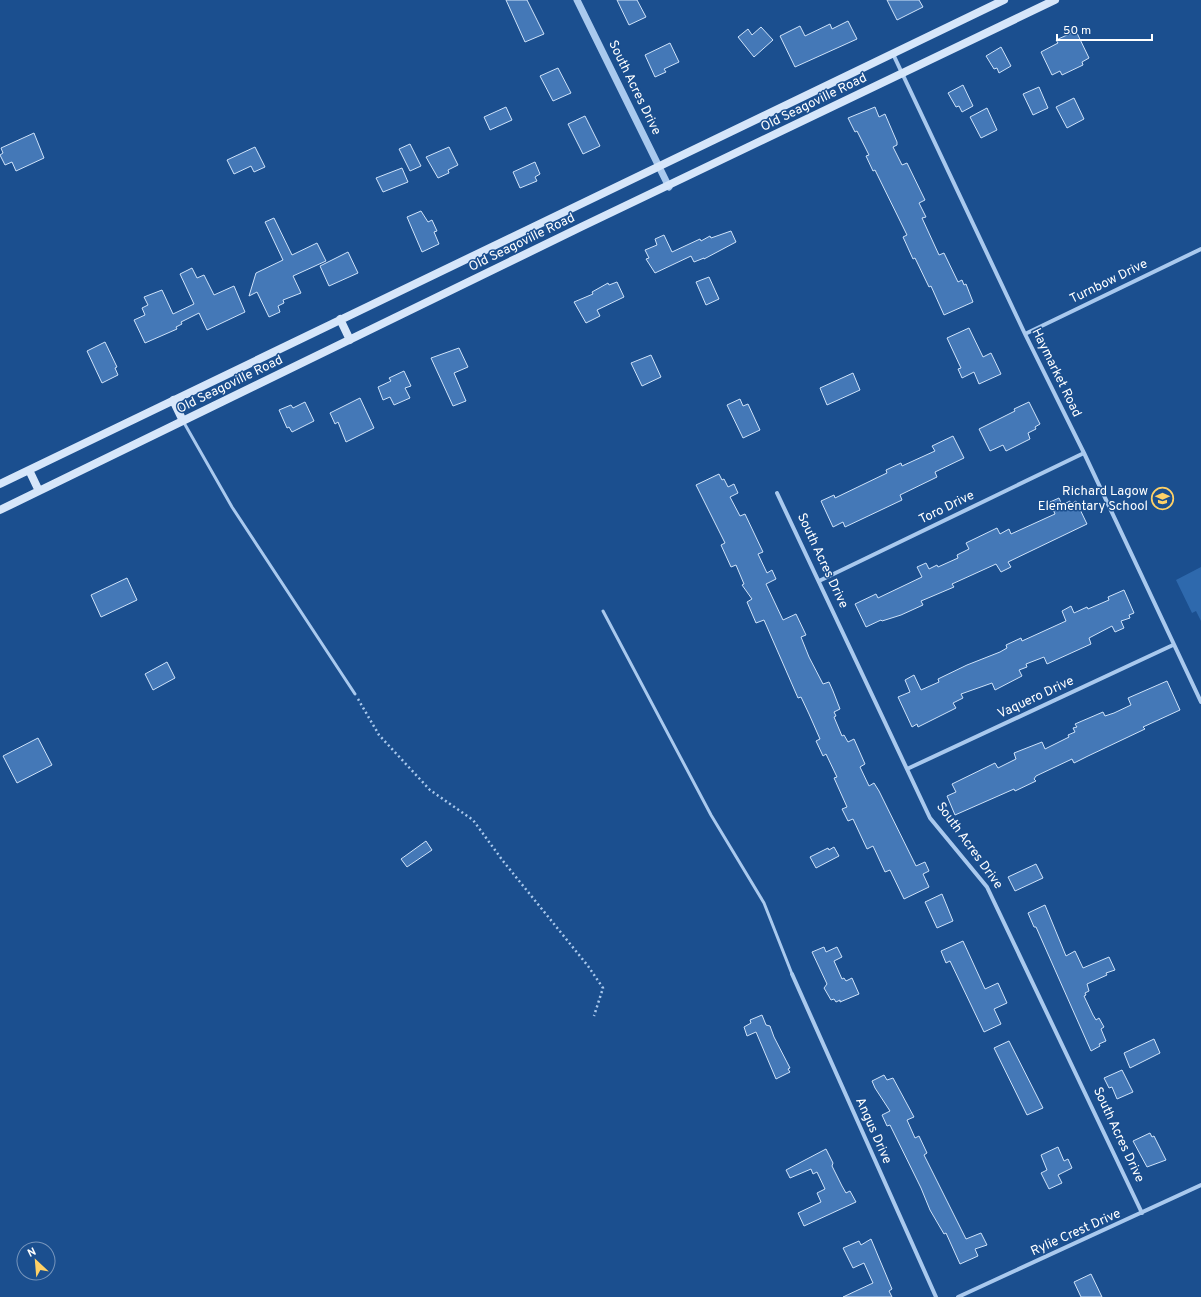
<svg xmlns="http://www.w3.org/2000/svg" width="1201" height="1297" font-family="Overpass,sans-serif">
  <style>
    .green { fill: #2e69ad }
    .building { fill: #4478b7; stroke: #cfe3fa }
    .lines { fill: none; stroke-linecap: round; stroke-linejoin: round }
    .path { stroke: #a9c9ee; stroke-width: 2.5; stroke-dasharray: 2 3; stroke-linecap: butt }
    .service { stroke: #a9c9ee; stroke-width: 3 }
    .minor { stroke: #a9c9ee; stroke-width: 4 }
    .tertiary { stroke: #a9c9ee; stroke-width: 7 }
    .secondary { stroke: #d6e6fa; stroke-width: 8 }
    .labels { text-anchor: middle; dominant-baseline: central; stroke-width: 3; stroke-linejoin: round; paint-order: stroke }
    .street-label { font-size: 13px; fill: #fff; stroke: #1b4f8f }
    .poi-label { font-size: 13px; fill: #fff; stroke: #1b4f8f; text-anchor: end }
  </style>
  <rect width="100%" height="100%" fill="#1b4f8f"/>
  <path class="green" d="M 1201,567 L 1201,621 L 1196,611 L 1192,613 L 1176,580 Z"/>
  <path class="building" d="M 506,0 L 527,0 L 544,34 L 525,42 Z
    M 617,0 L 637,0 L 646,17 L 629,25 Z
    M 887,0 L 919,0 L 923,7 L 897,20 Z
    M 848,21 L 857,39 L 795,67 L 780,36 L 800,26 L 805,36 L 830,24 L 832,29 Z
    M 761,27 L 773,40 L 754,57 L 738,37 L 748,29 L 752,35 Z
    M 1076,31 L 1089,58 L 1082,62 L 1083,65 L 1062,75 L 1060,71 L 1052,75 L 1041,52 L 1058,43 L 1056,40 Z
    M 670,43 L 679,62 L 664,69 L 666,72 L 655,77 L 645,55 Z
    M 1001,47 L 1011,66 L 999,73 L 997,68 L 994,69 L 986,56 Z
    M 558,68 L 571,93 L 553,101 L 540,76 Z
    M 963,85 L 973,106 L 962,112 L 959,106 L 956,107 L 948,93 Z
    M 1039,87 L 1048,108 L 1033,115 L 1023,94 Z
    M 1074,98 L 1084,119 L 1067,128 L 1056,107 Z
    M 506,107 L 512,120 L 490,130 L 484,117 Z
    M 875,107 L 879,117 L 885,114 L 897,142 L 897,145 L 893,147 L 902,165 L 907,163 L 925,200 L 919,203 L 926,217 L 922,218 L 939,255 L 944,253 L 958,282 L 962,280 L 964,285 L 966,284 L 973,302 L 944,315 L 931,286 L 929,287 L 915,258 L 913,259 L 903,237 L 907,235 L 875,170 L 873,171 L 866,156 L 869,155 L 857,131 L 855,132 L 848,118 Z
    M 987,108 L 997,130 L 981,138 L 970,117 Z
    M 585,116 L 600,146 L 583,154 L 568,124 Z
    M 34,133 L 44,158 L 16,171 L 12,162 L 5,165 L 0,155 L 3,153 L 1,148 Z
    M 410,144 L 421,166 L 410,171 L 399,149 Z
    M 255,147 L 265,167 L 254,172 L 251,166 L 234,174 L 227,160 Z
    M 449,147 L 458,165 L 448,170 L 449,173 L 438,178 L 426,157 Z
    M 535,162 L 540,174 L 535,177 L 537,181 L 520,188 L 513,172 Z
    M 402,168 L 408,182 L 383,192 L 376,178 Z
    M 421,211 L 428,222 L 432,220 L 437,231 L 434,232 L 439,244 L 422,252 L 407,217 Z
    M 274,218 L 292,255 L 317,243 L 326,261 L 293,276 L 301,293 L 283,300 L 284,303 L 278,306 L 280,312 L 269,317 L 257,292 L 249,296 L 256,273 L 283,260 L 265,222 Z
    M 731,231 L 736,242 L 704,259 L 704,258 L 694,262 L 691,256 L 655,273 L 646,259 L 649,258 L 645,250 L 657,245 L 655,239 L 664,235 L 672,252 L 700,239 L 701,241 L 710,236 L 711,238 Z
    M 348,252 L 358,273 L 329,286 L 320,266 Z
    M 192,268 L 197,278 L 204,275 L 214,295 L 234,286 L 245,312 L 207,330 L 199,313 L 181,322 L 182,324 L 176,327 L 177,329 L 145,343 L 134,320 L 145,315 L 142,308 L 148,305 L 144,297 L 162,290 L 173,314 L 194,304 L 180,274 Z
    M 709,277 L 719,299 L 706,305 L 696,282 Z
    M 617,282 L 624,297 L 597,310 L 600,316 L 586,323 L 574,302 L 593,294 L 592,292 L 608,283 L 609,285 Z
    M 969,328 L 983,357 L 991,353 L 1001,374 L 979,384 L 974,372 L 962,378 L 958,369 L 961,368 L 947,338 Z
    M 105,342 L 117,367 L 115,368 L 118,375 L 102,383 L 87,351 Z
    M 459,348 L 468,367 L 454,373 L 466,401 L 453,406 L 431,358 Z
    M 651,355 L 661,377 L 642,386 L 631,363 Z
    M 404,371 L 411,386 L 405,388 L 410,398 L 394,405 L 390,397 L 383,400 L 378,387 L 391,381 L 389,378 Z
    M 853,373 L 860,390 L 827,405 L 820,388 Z
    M 360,398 L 374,428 L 346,442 L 338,422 L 335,424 L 330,413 Z
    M 740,399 L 743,406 L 748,404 L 760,430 L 743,438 L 727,405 Z
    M 305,402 L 314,421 L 292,432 L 289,427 L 287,428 L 279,410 L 291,405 L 293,408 Z
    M 1029,402 L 1040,424 L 1035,427 L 1036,429 L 1028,433 L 1030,439 L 1006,451 L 1003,445 L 990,451 L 979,429 L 1015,411 L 1014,409 Z
    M 953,436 L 964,458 L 935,472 L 937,477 L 900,495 L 902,500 L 845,527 L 843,522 L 833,527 L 821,501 L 834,495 L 835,498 L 887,473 L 886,470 L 901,463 L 902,466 L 935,451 L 932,446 Z
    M 719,474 L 722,480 L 724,479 L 728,487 L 734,484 L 738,493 L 730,497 L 740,516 L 745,514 L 763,552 L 758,554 L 767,573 L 772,570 L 776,579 L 766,584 L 783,620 L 796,614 L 806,635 L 801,637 L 809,657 L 823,684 L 829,682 L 833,691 L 840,709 L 834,712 L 836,716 L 834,717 L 842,736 L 844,735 L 848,742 L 854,739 L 865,764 L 860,767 L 869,786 L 874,783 L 879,791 L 916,866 L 925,862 L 929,871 L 923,874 L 929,887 L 904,899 L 890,870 L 885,872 L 873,846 L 867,849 L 853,819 L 848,821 L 842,809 L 847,807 L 834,778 L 837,777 L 826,754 L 823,756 L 816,741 L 820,739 L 809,714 L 801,697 L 798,698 L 764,620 L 756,623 L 747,602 L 752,599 L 742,585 L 744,584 L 736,565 L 731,567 L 721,545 L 725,543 L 696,485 Z
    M 1059,498 L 1062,505 L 1070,501 L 1071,504 L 1076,501 L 1087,524 L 1008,562 L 1011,567 L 1001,572 L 996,564 L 952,584 L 954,587 L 921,601 L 923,605 L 901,615 L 882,621 L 881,620 L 866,627 L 855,604 L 876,594 L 878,598 L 922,577 L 917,567 L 926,563 L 929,569 L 937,565 L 938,567 L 958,558 L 957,555 L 969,549 L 966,543 L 997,528 L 1000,534 L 1009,529 L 1011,534 L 1055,514 L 1050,502 Z
    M 127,578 L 137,600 L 101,617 L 91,595 Z
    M 1124,590 L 1134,613 L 1129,615 L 1130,618 L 1121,621 L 1124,628 L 1115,632 L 1112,626 L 1089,638 L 1091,644 L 1047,664 L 1044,657 L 1026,664 L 1027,667 L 1019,670 L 1022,676 L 995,690 L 992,683 L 961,694 L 963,698 L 953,703 L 956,708 L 918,727 L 917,724 L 912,727 L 898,697 L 910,692 L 905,680 L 914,675 L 921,690 L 939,682 L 938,679 L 967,665 L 1000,652 L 1007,648 L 1006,645 L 1021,638 L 1022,641 L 1066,621 L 1062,611 L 1071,606 L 1074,613 L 1087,607 L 1088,609 L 1109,600 L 1108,597 Z
    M 167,662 L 175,678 L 153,690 L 145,674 Z
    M 1167,681 L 1180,710 L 1143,727 L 1145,729 L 1088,756 L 1074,763 L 1072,759 L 1036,776 L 1034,779 L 1036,781 L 1015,791 L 1014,789 L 955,815 L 947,796 L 956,792 L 952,784 L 995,763 L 998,768 L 1016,759 L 1014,753 L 1042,742 L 1045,749 L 1069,737 L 1068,735 L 1075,732 L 1073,728 L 1077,727 L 1075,724 L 1103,712 L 1105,716 L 1114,713 L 1131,705 L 1128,698 Z
    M 38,738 L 52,765 L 17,783 L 3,756 Z
    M 426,841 L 432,850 L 407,867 L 401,859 Z
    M 834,847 L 839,856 L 816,868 L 810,857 L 828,848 L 829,850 Z
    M 1036,864 L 1043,878 L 1015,891 L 1008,877 Z
    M 942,894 L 953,921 L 937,928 L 925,902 Z
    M 1045,905 L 1066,956 L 1075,951 L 1083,968 L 1109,957 L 1115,970 L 1106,973 L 1107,975 L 1087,984 L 1089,991 L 1085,993 L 1086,995 L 1084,996 L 1093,1015 L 1096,1020 L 1099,1018 L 1104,1027 L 1101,1029 L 1106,1041 L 1099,1044 L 1100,1046 L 1091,1051 L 1036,927 L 1034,927 L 1028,913 Z
    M 963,941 L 985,989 L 998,983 L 1007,1003 L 994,1009 L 1001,1024 L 984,1032 L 950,961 L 946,963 L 941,951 Z
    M 824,947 L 826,952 L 837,947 L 842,957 L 834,961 L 842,979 L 844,978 L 846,981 L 852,978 L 859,994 L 840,1002 L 840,1000 L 836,1002 L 834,999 L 831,1000 L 824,988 L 827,984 L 812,952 Z
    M 762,1015 L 766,1025 L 770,1026 L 774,1037 L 790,1068 L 788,1069 L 790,1072 L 776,1079 L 756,1032 L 747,1036 L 744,1027 L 751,1023 L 750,1020 Z
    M 1154,1039 L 1160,1053 L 1130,1068 L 1124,1053 Z
    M 1009,1041 L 1043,1108 L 1027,1115 L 994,1048 Z
    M 1122,1070 L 1133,1092 L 1117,1099 L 1112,1087 L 1109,1088 L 1104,1078 Z
    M 884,1075 L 887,1080 L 893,1078 L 914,1117 L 907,1120 L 915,1138 L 919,1136 L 927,1153 L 924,1155 L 966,1239 L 981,1233 L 987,1245 L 975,1249 L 978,1256 L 960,1264 L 946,1233 L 944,1234 L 930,1210 L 921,1188 L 890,1125 L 887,1126 L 882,1115 L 890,1111 L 875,1088 L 872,1081 Z
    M 1150,1133 L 1152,1137 L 1154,1136 L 1166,1160 L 1147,1167 L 1133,1141 Z
    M 1058,1147 L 1064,1161 L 1068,1159 L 1072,1168 L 1058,1175 L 1062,1183 L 1049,1189 L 1041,1173 L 1047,1170 L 1041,1155 Z
    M 826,1149 L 833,1163 L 832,1166 L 842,1186 L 846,1193 L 850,1191 L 856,1202 L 804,1226 L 798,1213 L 821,1202 L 817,1193 L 825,1189 L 817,1172 L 813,1174 L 811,1169 L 790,1178 L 786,1170 Z
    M 871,1239 L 892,1289 L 889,1291 L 892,1297 L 843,1297 L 873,1283 L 864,1263 L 853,1268 L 843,1248 L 859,1241 L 861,1245 Z
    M 1091,1274 L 1102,1297 L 1081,1297 L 1074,1282 Z"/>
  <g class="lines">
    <path class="path" d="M 358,699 L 379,735 L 430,790 L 473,820 L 503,861 L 588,966 L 603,988 L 594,1016"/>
    <path class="service" d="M 183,421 L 232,507 L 355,694
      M 603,611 L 711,815 L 764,903 L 792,974"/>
    <path class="minor" d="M 893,54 L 1025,334 L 1084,453 L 1201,702
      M 1025,334 L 1201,249
      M 777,493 L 930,818 L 987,887 L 1142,1213
      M 819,581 L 1084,453
      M 907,769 L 1173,645
      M 792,974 L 936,1297
      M 958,1297 L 1201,1185"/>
    <path class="tertiary" d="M 577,0 L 669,187"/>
    <path class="secondary" d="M 340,319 L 350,340
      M 173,400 L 183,421
      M 29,470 L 39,491
      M 0,484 L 1004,0
      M 0,510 L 581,227 L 1055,0"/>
  </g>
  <defs>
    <symbol id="school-ring" viewBox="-11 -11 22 22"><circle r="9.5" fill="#1b4f8f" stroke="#ffd166" stroke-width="1.5"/><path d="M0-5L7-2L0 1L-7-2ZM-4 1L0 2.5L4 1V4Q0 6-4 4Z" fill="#ffd166"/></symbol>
  </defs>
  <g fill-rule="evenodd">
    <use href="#school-ring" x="1150" y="486" width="25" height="25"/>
  </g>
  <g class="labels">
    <g class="street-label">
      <text transform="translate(634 88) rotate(64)">South Acres Drive</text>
      <text transform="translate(814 103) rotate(-26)">Old Seagoville Road</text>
      <text transform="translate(522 243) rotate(-26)">Old Seagoville Road</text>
      <text transform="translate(1109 282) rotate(-26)">Turnbow Drive</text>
      <text transform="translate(1056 373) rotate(64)">Haymarket Road</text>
      <text transform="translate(230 385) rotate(-26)">Old Seagoville Road</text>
      <text transform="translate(947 508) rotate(-26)">Toro Drive</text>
      <text transform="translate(822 561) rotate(65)">South Acres Drive</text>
      <text transform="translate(1036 698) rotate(-25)">Vaquero Drive</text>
      <text transform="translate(969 846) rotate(54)">South Acres Drive</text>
      <text transform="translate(873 1131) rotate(66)">Angus Drive</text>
      <text transform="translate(1118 1135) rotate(65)">South Acres Drive</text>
      <text transform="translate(1076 1233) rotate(-24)">Rylie Crest Drive</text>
    </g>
    <g class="poi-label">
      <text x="1148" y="492">Richard Lagow<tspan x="1148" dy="15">Elementary School</tspan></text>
    </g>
  </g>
  <g transform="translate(36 1261) rotate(334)"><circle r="19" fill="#1b4f8f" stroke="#7695bc"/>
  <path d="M0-3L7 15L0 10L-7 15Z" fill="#ffd166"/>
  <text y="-6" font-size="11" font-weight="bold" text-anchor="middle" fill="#ffffff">N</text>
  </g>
  <path d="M1057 34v6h95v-6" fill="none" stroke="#ffffff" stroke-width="2"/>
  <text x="1063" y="34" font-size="12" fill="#ffffff" stroke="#1b4f8f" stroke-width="3" paint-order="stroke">50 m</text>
</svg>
